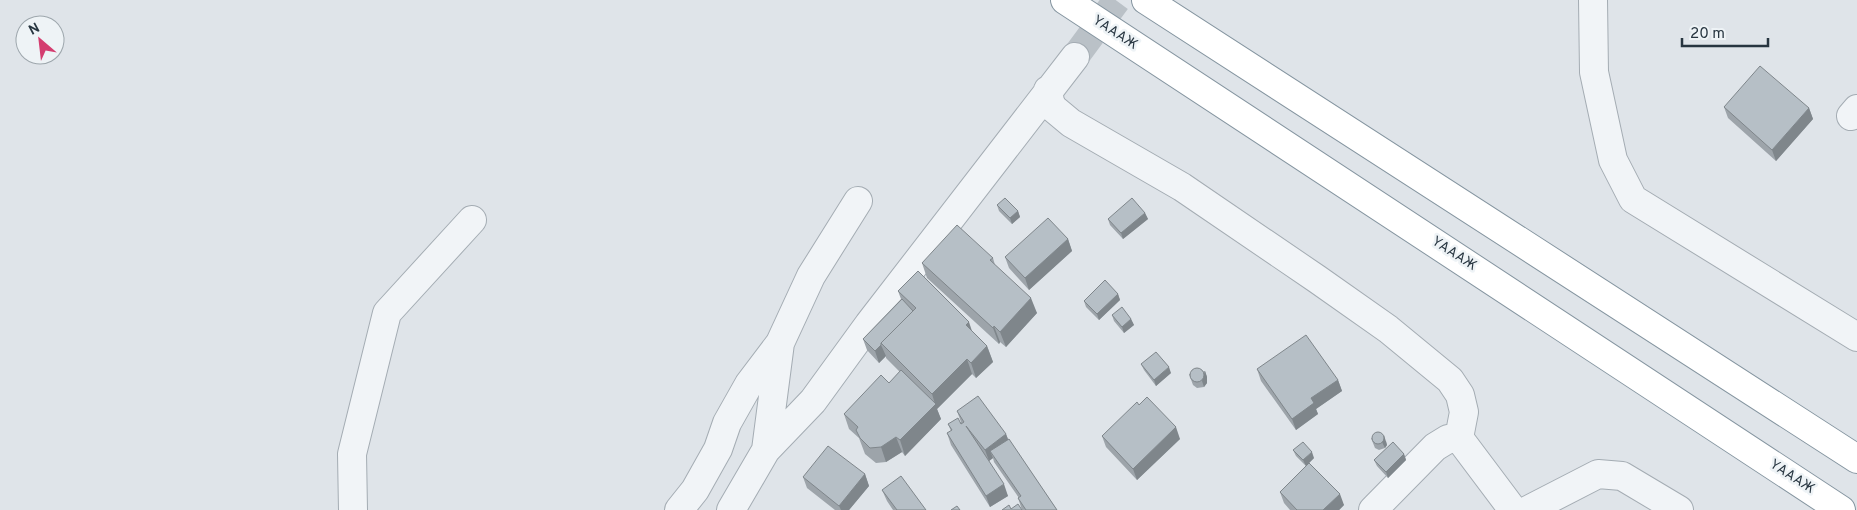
<svg xmlns="http://www.w3.org/2000/svg" width="1857" height="510" font-family="Overpass,sans-serif">
  <style>
    .lines { fill: none; stroke-linecap: round; stroke-linejoin: round }
    .street-tunnel { stroke: #bac1c7; stroke-width: 28; stroke-dasharray: 28 14; stroke-linecap: butt }
    .street-casing { stroke: #a4acb3; stroke-width: 30 }
    .highway-casing { stroke: #8595a0; stroke-width: 30 }
    .street { stroke: #f1f4f7; stroke-width: 28 }
    .highway { stroke: #fff; stroke-width: 28 }
    .wall { fill: #9da4aa }
    .shaded-wall { fill: #7f868b }
    .building { fill: #b6bfc6; stroke: #7f868b }
    .labels { text-anchor: middle; dominant-baseline: central; stroke-width: 5; stroke-linejoin: round; paint-order: stroke }
    .street-label { font-size: 14px; fill: #273540; stroke: #eef3f6 }
  </style>
  <rect width="100%" height="100%" fill="#dfe4e9"/>
  <g class="lines">
    <path class="street-tunnel" d="M 1075,57 L 1117,0"/>
    <defs>
      <path id="street" d="M 1593,0 L 1594,72 L 1613,160 L 1633,199 L 1857,337
        M 1048,90 L 1050,102 L 1053,108 L 1071,123 L 1182,187 L 1317,279 L 1388,329 L 1450,380 L 1460,395 L 1464,412 L 1459,438
        M 1851,116 L 1857,109
        M 766,450 L 780,343 L 811,276 L 858,201
        M 353,510 L 352,454 L 387,313 L 472,220
        M 679,510 L 695,490 L 718,449 L 727,423 L 749,384 L 780,343
        M 731,510 L 766,450 L 813,401 L 869,324 L 1075,57
        M 1373,510 L 1435,447 L 1448,439 L 1459,438 L 1513,510
        M 1528,510 L 1598,474 L 1622,476 L 1679,510"/>
      <path id="highway" d="M 1065,0 L 1841,510
        M 1146,0 L 1857,459"/>
    </defs>
    <use href="#street" class="street-casing"/>
    <use href="#highway" class="highway-casing"/>
    <use href="#street" class="street"/>
    <use href="#highway" class="highway"/>
  </g>
  <path class="wall" d="M 1724,107 L 1809,108 L 1813,119 L 1776,161 L 1728,118 Z
    M 997,205 L 1018,211 L 1020,217 L 1012,224 L 999,211 Z
    M 1145,213 L 1148,219 L 1123,239 L 1110,225 L 1108,219 Z
    M 1068,239 L 1072,251 L 1029,290 L 1009,268 L 1005,257 Z
    M 993,258 L 995,265 L 1037,313 L 1006,347 L 1000,342 L 999,344 L 927,278 L 922,263 Z
    M 898,291 L 972,331 L 987,346 L 993,362 L 976,378 L 972,374 L 937,409 L 941,419 L 905,456 L 902,452 L 886,462 L 876,463 L 865,454 L 859,438 L 849,429 L 844,414 L 889,383 L 900,372 L 886,358 L 886,356 L 879,363 L 867,350 L 863,339 L 901,299 Z
    M 1118,294 L 1120,300 L 1099,320 L 1086,307 L 1084,301 Z
    M 1112,315 L 1131,319 L 1134,325 L 1124,333 L 1114,321 Z
    M 1141,364 L 1171,373 L 1156,386 L 1144,370 Z
    M 1257,369 L 1338,380 L 1342,391 L 1316,409 L 1318,414 L 1296,430 L 1261,381 Z
    M 1205,371 L 1207,377 L 1207,383 L 1204,387 L 1197,388 L 1193,385 L 1189,374 Z
    M 1139,405 L 1180,439 L 1137,480 L 1106,447 L 1102,436 Z
    M 957,411 L 1006,434 L 1008,439 L 1057,510 L 1022,510 L 1018,498 L 1019,498 L 994,462 L 993,458 L 989,461 L 986,457 L 1008,496 L 990,507 L 951,445 L 947,433 L 951,431 L 948,424 L 961,422 Z
    M 1371,438 L 1386,441 L 1387,445 L 1385,448 L 1379,450 L 1375,448 Z
    M 1293,450 L 1314,458 L 1309,463 L 1344,505 L 1339,510 L 1290,510 L 1284,503 L 1280,492 L 1306,466 L 1296,456 Z
    M 1404,454 L 1406,460 L 1388,478 L 1377,466 L 1374,460 Z
    M 865,474 L 869,486 L 849,510 L 835,510 L 807,488 L 803,477 Z
    M 882,490 L 926,510 L 893,510 L 887,501 Z"/>
  <path class="shaded-wall" d="M 1809,108 L 1813,119 L 1776,161 L 1772,150 Z
    M 1018,211 L 1020,217 L 1012,224 L 1010,218 Z
    M 1145,213 L 1148,219 L 1123,239 L 1121,233 Z
    M 1068,239 L 1072,251 L 1029,290 L 1025,278 Z
    M 1118,294 L 1120,300 L 1099,320 L 1097,314 Z
    M 1031,298 L 1037,313 L 1006,347 L 1000,332 Z
    M 1131,319 L 1134,325 L 1124,333 L 1122,327 Z
    M 969,322 L 974,337 L 966,325 Z
    M 994,326 L 1000,342 L 999,344 L 993,328 Z
    M 881,345 L 886,356 L 879,363 L 875,351 Z
    M 987,346 L 993,362 L 976,378 L 971,363 Z
    M 967,359 L 972,374 L 937,409 L 941,419 L 905,456 L 900,440 L 935,404 L 932,394 Z
    M 1169,367 L 1171,373 L 1156,386 L 1154,380 Z
    M 1205,371 L 1207,377 L 1207,383 L 1204,387 L 1202,381 Z
    M 1338,380 L 1342,391 L 1316,409 L 1318,414 L 1296,430 L 1292,419 L 1311,398 Z
    M 1176,427 L 1180,439 L 1137,480 L 1133,469 Z
    M 1006,434 L 1010,445 L 990,451 L 993,458 L 989,461 L 985,450 Z
    M 1384,435 L 1387,445 L 1385,448 L 1382,442 Z
    M 896,437 L 902,452 L 886,462 L 881,447 Z
    M 1312,452 L 1314,458 L 1306,466 L 1303,460 Z
    M 1404,454 L 1406,460 L 1388,478 L 1386,472 Z
    M 865,474 L 869,486 L 849,510 L 841,510 L 839,506 Z
    M 1004,484 L 1008,496 L 990,507 L 986,496 Z
    M 1340,494 L 1344,505 L 1339,510 L 1323,510 Z"/>
  <path class="building" d="M 1760,66 L 1809,108 L 1772,150 L 1724,107 Z
    M 1005,198 L 1018,211 L 1010,218 L 997,205 Z
    M 1132,198 L 1145,213 L 1121,233 L 1108,219 Z
    M 1048,218 L 1068,239 L 1025,278 L 1005,257 Z
    M 957,225 L 993,258 L 990,260 L 1031,298 L 1000,332 L 994,326 L 993,328 L 922,263 Z
    M 918,271 L 969,322 L 966,325 L 987,346 L 971,363 L 967,359 L 932,394 L 881,343 L 916,308 L 898,291 Z
    M 1105,280 L 1118,294 L 1097,314 L 1084,301 Z
    M 902,299 L 913,311 L 881,343 L 881,345 L 875,351 L 863,339 Z
    M 1122,307 L 1131,319 L 1122,327 L 1112,315 Z
    M 1306,335 L 1338,380 L 1311,398 L 1314,403 L 1292,419 L 1257,369 Z
    M 1156,352 L 1169,367 L 1154,380 L 1141,364 Z
    M1190 375a7 7 0 1 1 14 0a7 7 0 1 1-14 0Z
    M 901,370 L 936,404 L 900,440 L 896,437 L 881,447 L 870,448 L 860,438 L 856,430 L 858,427 L 844,414 L 881,375 L 889,383 Z
    M 978,396 L 1006,434 L 985,450 L 966,426 L 1004,484 L 986,496 L 947,433 L 952,430 L 948,424 L 958,418 L 961,424 L 964,422 L 957,411 Z
    M 1147,397 L 1176,427 L 1133,469 L 1102,436 L 1137,402 L 1139,405 Z
    M1372 438a6 6 0 1 1 12 0a6 6 0 1 1-12 0Z
    M 1009,439 L 1057,510 L 1026,510 L 1018,498 L 1021,496 L 990,451 Z
    M 1303,442 L 1312,452 L 1303,460 L 1293,450 Z
    M 1393,442 L 1404,454 L 1386,472 L 1374,460 Z
    M 828,446 L 865,474 L 839,506 L 803,477 Z
    M 1309,463 L 1340,494 L 1323,510 L 1297,510 L 1280,492 Z
    M 901,476 L 926,510 L 897,510 L 882,490 Z
    M 1018,504 L 1022,510 L 1002,510 L 1009,505 L 1011,509 Z
    M 957,506 L 960,510 L 951,510 Z"/>
  <g class="labels">
    <g class="street-label">
      <text transform="translate(1115 33) rotate(33)">ҮАААЖ</text>
      <text transform="translate(1454 254) rotate(33)">ҮАААЖ</text>
      <text transform="translate(1792 477) rotate(33)">ҮАААЖ</text>
    </g>
  </g>
  <g transform="translate(40 40) rotate(332)"><circle r="24" fill="#eef3f6" stroke="#9ea7ad"/>
  <path d="M0-4L9 19L0 12L-9 19Z" fill="#d43d70"/>
  <text y="-8" font-size="14" font-weight="bold" text-anchor="middle" fill="#273540">N</text>
  </g>
  <path d="M1682 38v8h86v-8" fill="none" stroke="#273540" stroke-width="2.5"/>
  <text x="1690" y="38" font-size="15" fill="#273540" stroke="#eef3f6" stroke-width="4" paint-order="stroke">20 m</text>
</svg>
